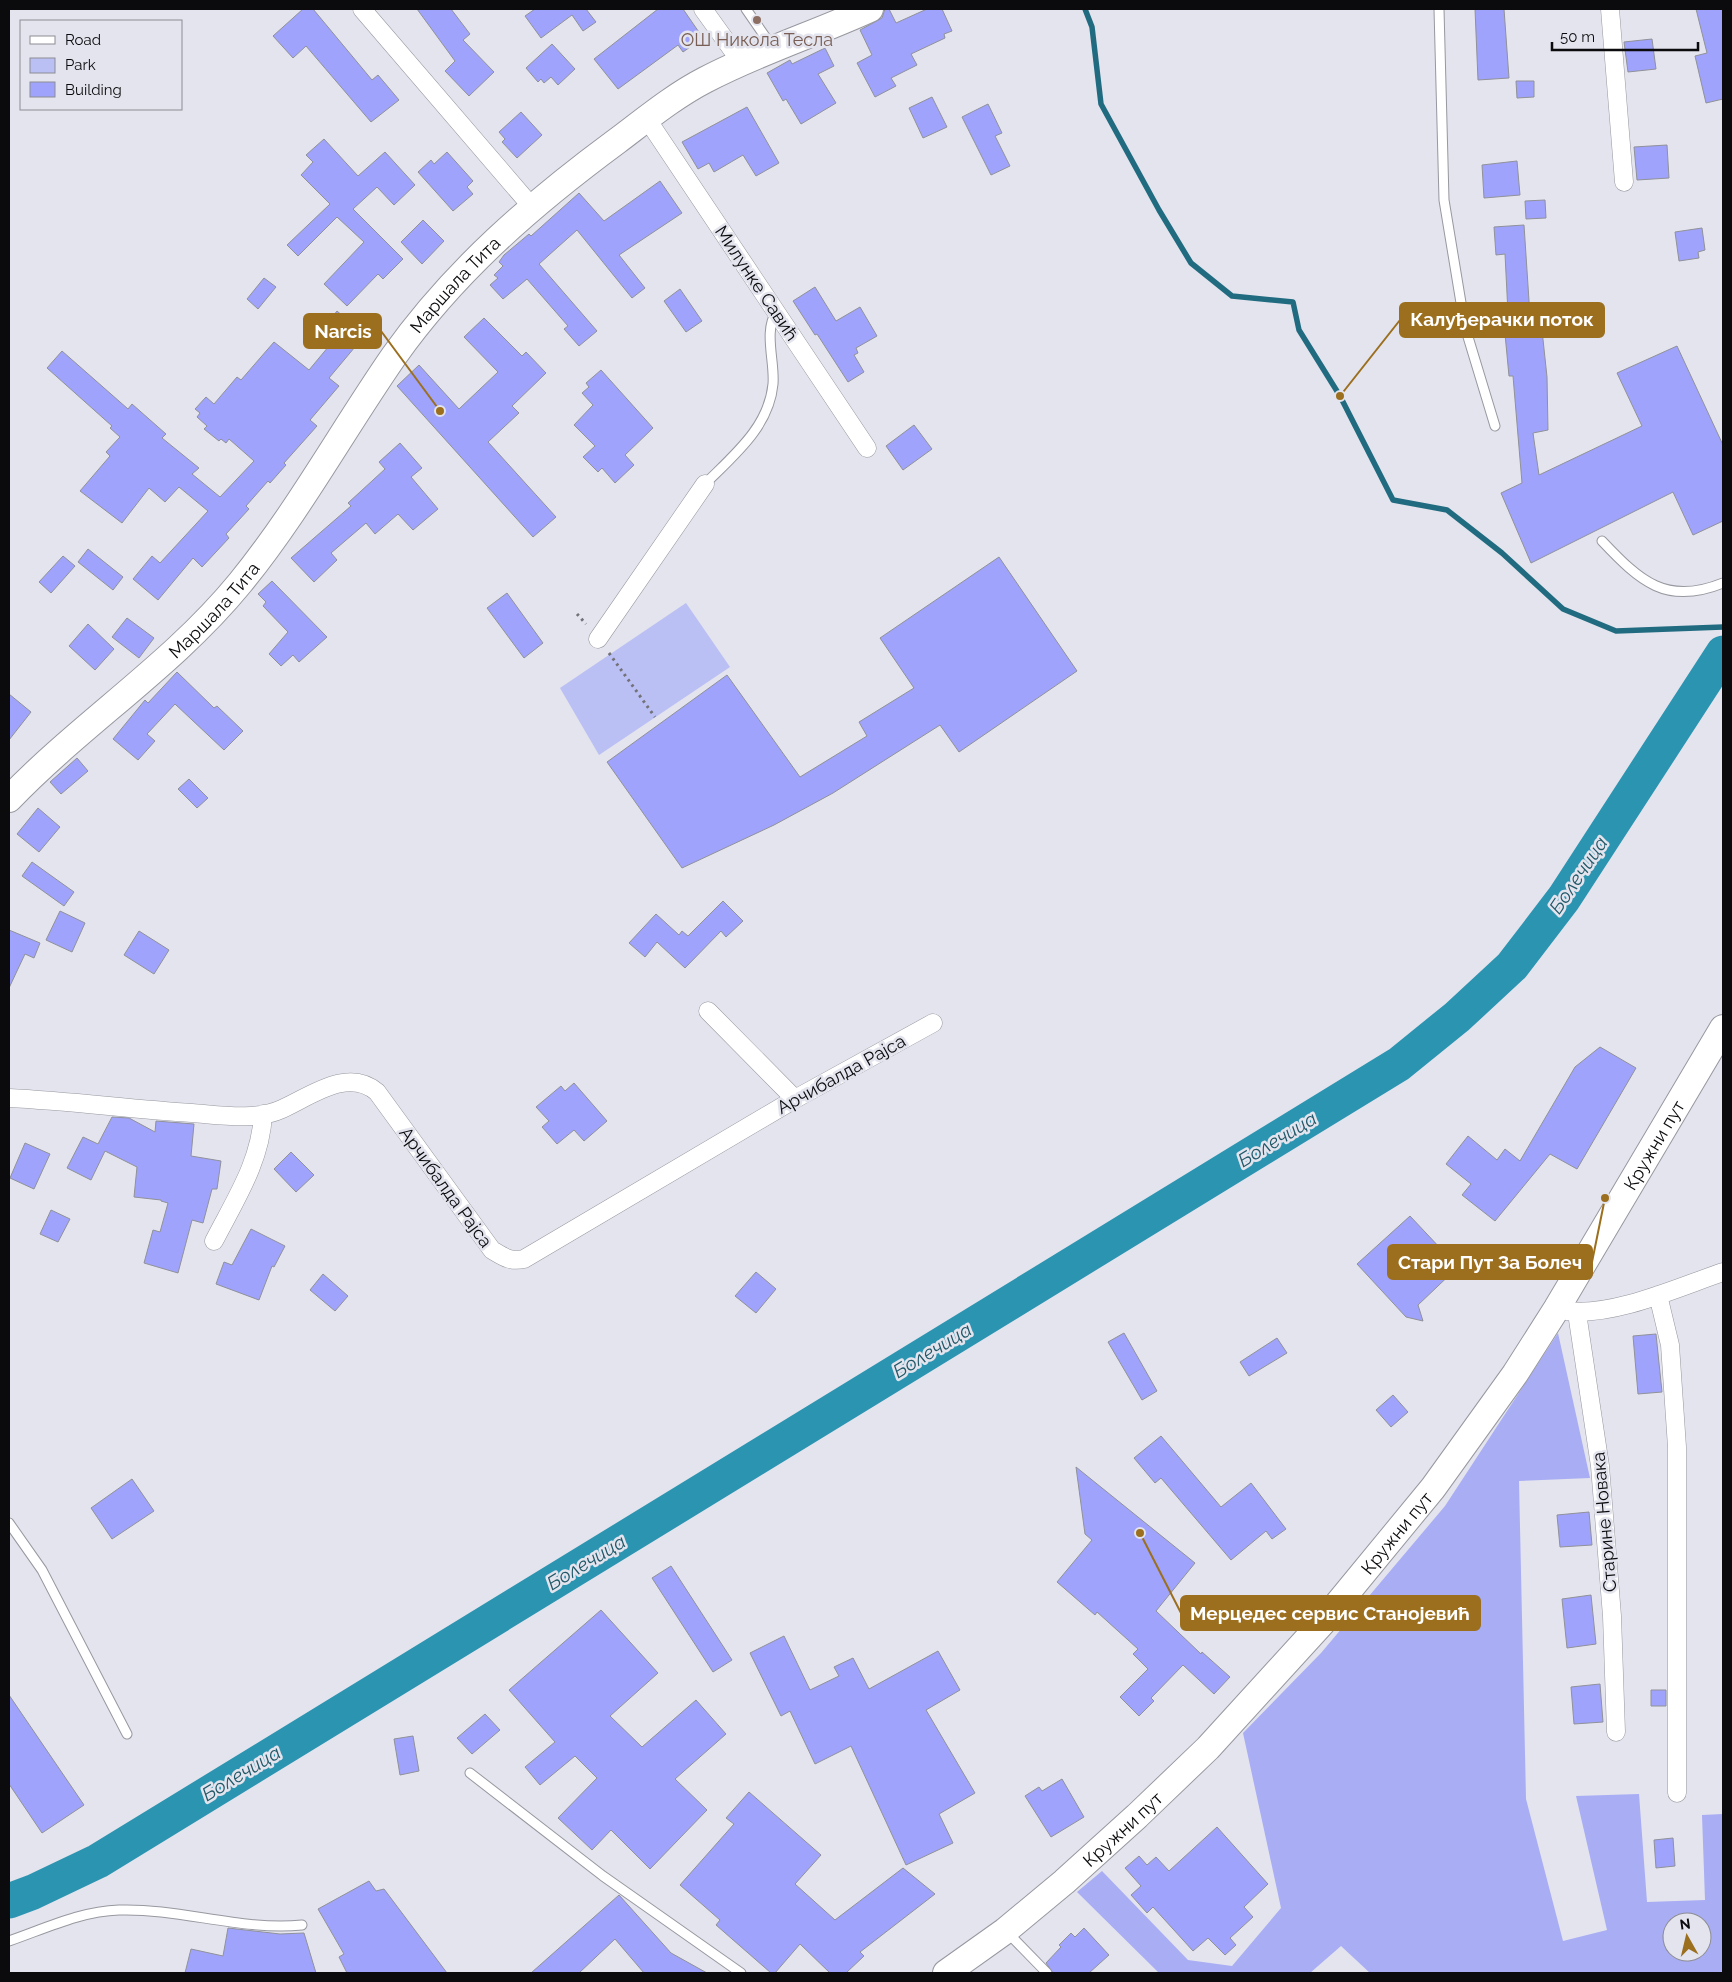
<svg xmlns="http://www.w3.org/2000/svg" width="1732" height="1982" font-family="Raleway,sans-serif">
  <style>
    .green { fill: #babff4 }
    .forest { fill: #a9adf4; fill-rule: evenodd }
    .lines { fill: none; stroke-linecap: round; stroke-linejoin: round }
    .stream { stroke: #216b80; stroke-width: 5.5 }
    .river { stroke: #2b94b1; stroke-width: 35 }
    .building { fill: #9fa3fb; stroke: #909199 }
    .lane-casing { stroke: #9798a0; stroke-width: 11 }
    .street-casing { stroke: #9798a0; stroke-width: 19 }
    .secondary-casing { stroke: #9798a0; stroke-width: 28 }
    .path { stroke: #727278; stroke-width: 3; stroke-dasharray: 2.5 4; stroke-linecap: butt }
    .lane { stroke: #fff; stroke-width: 9 }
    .street { stroke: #fff; stroke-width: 18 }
    .secondary { stroke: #fff; stroke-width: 26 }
    .education-dot { fill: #8d6e63; stroke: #e3e4ed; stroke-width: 2 }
    .labels { text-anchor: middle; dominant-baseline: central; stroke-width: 5; stroke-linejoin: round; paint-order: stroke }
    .education-label { font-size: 18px; fill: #785e54; stroke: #e3e4ed }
    .street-label { font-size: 18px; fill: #0b0b0e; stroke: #e3e4ed }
    .water-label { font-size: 19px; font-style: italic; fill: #205767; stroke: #e3e4ed }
    .leader { fill: none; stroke: #9b6f1e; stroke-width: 2 }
    .callout-dot { fill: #9b6f1e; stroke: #e3e4ed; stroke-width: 2 }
    .callout { fill: #9b6f1e; stroke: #9b6f1e; stroke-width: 2 }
    .callout-label { font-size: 19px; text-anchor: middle; font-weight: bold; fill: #fff }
  </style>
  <rect width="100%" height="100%" fill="#e3e4ed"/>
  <path class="green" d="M 686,603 L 730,667 L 599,755 L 560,688 Z"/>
  <path class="forest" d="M 1558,1333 L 1590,1478 L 1519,1481 L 1526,1799 L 1563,1941 L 1607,1930 L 1576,1796 L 1639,1794 L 1647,1902 L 1705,1900 L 1702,1815 L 1723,1814 L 1723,1973 L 1370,1973 L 1341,1946 L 1310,1973 L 1159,1973 L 1077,1892 L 1102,1871 L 1188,1960 L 1232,1966 L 1281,1908 L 1243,1733 L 1321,1653 L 1445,1506 ZM 1672,1922 L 1702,1922 L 1702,1952 L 1672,1952 Z"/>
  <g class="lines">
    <path class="stream" d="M 1085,9 L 1092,27 L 1101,104 L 1159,210 L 1191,263 L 1232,296 L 1293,302 L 1299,330 L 1340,396 L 1393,500 L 1447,510 L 1502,553 L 1563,609 L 1616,631 L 1723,627"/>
    <path class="river" d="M 9,1901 L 33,1892 L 98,1861 L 1399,1064 L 1457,1017 L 1512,966 L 1564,898 L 1723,653"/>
  </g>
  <path class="building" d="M 303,9 L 313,9 L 372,80 L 378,75 L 399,100 L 371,122 L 306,46 L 293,58 L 273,36 Z
    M 417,9 L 451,9 L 470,34 L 463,40 L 494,72 L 469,96 L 445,71 L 455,61 Z
    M 535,9 L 586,9 L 596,22 L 583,31 L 572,15 L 541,38 L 525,16 Z
    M 658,9 L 683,9 L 703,38 L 683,52 L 678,45 L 618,89 L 594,59 Z
    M 885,9 L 889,9 L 896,23 L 927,9 L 942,9 L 952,31 L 944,34 L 945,38 L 911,54 L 917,65 L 891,78 L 896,86 L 875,97 L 857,63 L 872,55 L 860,30 L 882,18 Z
    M 1475,9 L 1504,9 L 1509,78 L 1478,80 Z
    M 1696,9 L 1723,9 L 1723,99 L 1706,103 L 1695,56 L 1707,53 Z
    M 1652,39 L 1656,69 L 1628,72 L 1624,42 Z
    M 552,44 L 575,69 L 558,85 L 551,77 L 544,83 L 541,79 L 538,82 L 526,68 Z
    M 825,48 L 834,66 L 818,74 L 836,103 L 801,124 L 786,99 L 783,101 L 767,73 L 790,60 L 792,64 Z
    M 1516,81 L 1534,81 L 1534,97 L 1517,98 Z
    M 932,97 L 947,127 L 923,138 L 909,108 Z
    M 988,104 L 1002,133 L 995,136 L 1010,166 L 991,175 L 962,117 Z
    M 747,107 L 779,163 L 756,176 L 743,155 L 714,172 L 709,163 L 698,169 L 682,142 Z
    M 521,112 L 542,135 L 517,158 L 502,142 L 505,139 L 499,132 Z
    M 324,139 L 358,176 L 385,152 L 415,185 L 394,205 L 377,187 L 353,209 L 403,259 L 383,279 L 378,274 L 347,306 L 324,284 L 364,242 L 337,217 L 298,256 L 287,245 L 330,204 L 301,175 L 313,162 L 306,155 Z
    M 1667,145 L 1669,178 L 1637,180 L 1634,147 Z
    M 447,152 L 473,181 L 467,187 L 473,194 L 453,211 L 418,172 L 431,160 L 434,164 Z
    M 1517,161 L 1520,195 L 1484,198 L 1482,165 Z
    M 660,181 L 682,213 L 619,255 L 645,288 L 632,298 L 577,230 L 539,264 L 597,331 L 579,346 L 564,329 L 568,326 L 527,279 L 503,299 L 490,285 L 498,278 L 494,275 L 503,266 L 499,262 L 504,255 L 529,234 L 531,236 L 579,193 L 604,221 Z
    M 1545,200 L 1546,218 L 1526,219 L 1525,201 Z
    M 423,220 L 444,241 L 422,264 L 401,242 Z
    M 1524,225 L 1531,331 L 1542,330 L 1547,377 L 1548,430 L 1533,433 L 1539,475 L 1642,426 L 1617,373 L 1677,346 L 1723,445 L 1723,521 L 1693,535 L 1673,492 L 1531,563 L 1501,493 L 1522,483 L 1513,376 L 1509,376 L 1505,334 L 1509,333 L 1505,254 L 1496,255 L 1494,227 Z
    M 1702,228 L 1705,250 L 1698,252 L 1699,258 L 1679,261 L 1675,232 Z
    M 264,278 L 276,287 L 258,309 L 247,299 Z
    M 815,287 L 836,321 L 860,307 L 877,336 L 856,348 L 858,353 L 854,355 L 864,372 L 848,382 L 817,334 L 815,335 L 793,301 Z
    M 680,289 L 702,321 L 686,332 L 664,301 Z
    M 337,311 L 365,335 L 329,378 L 339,386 L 310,420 L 317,426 L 284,463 L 286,465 L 270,483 L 268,481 L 246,506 L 249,509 L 226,534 L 229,538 L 202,567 L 193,558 L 158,600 L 133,579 L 152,556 L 160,563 L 208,511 L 179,487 L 165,502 L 149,488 L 122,523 L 80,491 L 110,456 L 106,452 L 120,437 L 110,428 L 112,426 L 47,368 L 62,351 L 128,409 L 132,404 L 166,434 L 162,438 L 199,468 L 192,474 L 220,497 L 254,461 L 229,439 L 226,443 L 221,439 L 219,441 L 204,429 L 207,426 L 197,417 L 200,413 L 195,409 L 206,397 L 214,404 L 237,377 L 241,380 L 274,342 L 309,370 L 329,346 L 317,336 Z
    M 484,318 L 522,356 L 526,352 L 546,373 L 512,406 L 519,413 L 488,442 L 556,517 L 533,537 L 397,386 L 419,365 L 459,409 L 498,372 L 464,337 Z
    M 601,370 L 653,428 L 625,455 L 634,465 L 615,483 L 602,468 L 598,472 L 583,457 L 595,446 L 574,425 L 593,405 L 582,393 L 589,387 L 586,383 Z
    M 914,425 L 932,449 L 903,470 L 886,446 Z
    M 400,443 L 422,468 L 411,477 L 438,509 L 413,530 L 398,514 L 375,534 L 366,523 L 331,553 L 337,560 L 314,582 L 291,558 L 351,506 L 348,503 L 385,469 L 379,462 Z
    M 88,549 L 123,577 L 113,590 L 78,562 Z
    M 63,556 L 75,566 L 51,593 L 39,582 Z
    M 999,557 L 1077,671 L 959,752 L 940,725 L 833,793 L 774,825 L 682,868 L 607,762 L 727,675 L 800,777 L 867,736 L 859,722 L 914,688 L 880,638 Z
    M 272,581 L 327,637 L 299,662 L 293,655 L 281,666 L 269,654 L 288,632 L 263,606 L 266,602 L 258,594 Z
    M 507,593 L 543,643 L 524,658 L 487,608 Z
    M 127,618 L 154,638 L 139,658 L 112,637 Z
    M 88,624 L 114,649 L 95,670 L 69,646 Z
    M 177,672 L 214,708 L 217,706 L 243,731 L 224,750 L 175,704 L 147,734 L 155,741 L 138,760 L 113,739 L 145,700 L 148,703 Z
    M 9,694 L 31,712 L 9,740 Z
    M 77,758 L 88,771 L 61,794 L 50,782 Z
    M 189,779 L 208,798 L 197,808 L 178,789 Z
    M 38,808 L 60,827 L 39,852 L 17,834 Z
    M 32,862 L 74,892 L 64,906 L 22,876 Z
    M 723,901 L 743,921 L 726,937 L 721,931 L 685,968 L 657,942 L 645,957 L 629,943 L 656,914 L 679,935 L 682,931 L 688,936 Z
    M 60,911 L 85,923 L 72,952 L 46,940 Z
    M 9,930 L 40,943 L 34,958 L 25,954 L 9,988 Z
    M 139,931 L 169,950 L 154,974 L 124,955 Z
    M 1600,1047 L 1636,1068 L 1577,1169 L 1550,1154 L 1495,1221 L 1462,1195 L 1471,1184 L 1446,1164 L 1468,1136 L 1497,1160 L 1505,1149 L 1520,1161 L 1575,1067 Z
    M 574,1083 L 607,1121 L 584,1141 L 574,1130 L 557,1144 L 542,1127 L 549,1121 L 536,1107 L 561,1086 L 565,1091 Z
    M 112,1117 L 129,1118 L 155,1132 L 156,1121 L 194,1124 L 191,1156 L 221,1161 L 217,1189 L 212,1189 L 203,1223 L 192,1220 L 178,1273 L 144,1263 L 153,1230 L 160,1232 L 168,1203 L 161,1201 L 161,1200 L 134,1197 L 137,1167 L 105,1151 L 91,1180 L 67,1168 L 83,1137 L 98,1144 Z
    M 25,1143 L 50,1154 L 34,1189 L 10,1178 Z
    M 291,1152 L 314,1175 L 296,1192 L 274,1169 Z
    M 51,1210 L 70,1219 L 58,1242 L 40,1234 Z
    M 1410,1216 L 1458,1267 L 1418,1305 L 1423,1321 L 1406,1317 L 1357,1264 Z
    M 251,1229 L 285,1246 L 274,1267 L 272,1266 L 259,1300 L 216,1284 L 224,1262 L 232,1265 Z
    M 756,1272 L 776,1289 L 756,1313 L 735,1296 Z
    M 323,1274 L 348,1296 L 335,1311 L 310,1290 Z
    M 1124,1333 L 1157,1391 L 1142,1400 L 1108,1342 Z
    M 1656,1334 L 1662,1392 L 1638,1394 L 1633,1336 Z
    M 1277,1338 L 1287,1353 L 1249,1376 L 1240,1362 Z
    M 1393,1395 L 1408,1412 L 1391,1427 L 1376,1410 Z
    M 1161,1436 L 1221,1507 L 1251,1483 L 1286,1529 L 1272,1539 L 1266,1531 L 1231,1560 L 1161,1478 L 1155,1483 L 1134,1458 Z
    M 1076,1467 L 1195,1563 L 1156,1611 L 1201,1654 L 1202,1652 L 1230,1677 L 1214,1694 L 1183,1665 L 1151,1698 L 1154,1701 L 1139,1716 L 1120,1697 L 1148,1669 L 1133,1654 L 1138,1649 L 1097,1612 L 1095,1615 L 1057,1582 L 1092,1540 L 1085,1534 Z
    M 132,1479 L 154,1511 L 112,1539 L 91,1508 Z
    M 1589,1512 L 1592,1545 L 1560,1547 L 1557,1515 Z
    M 671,1566 L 732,1660 L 713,1672 L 652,1578 Z
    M 1591,1595 L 1596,1644 L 1567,1648 L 1562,1599 Z
    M 601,1610 L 658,1673 L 610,1716 L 642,1747 L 696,1700 L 726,1734 L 675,1779 L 707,1810 L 650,1869 L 611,1830 L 592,1850 L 558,1818 L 597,1778 L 575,1756 L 540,1785 L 525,1767 L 555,1742 L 509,1690 Z
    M 784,1636 L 810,1690 L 839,1676 L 834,1667 L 853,1658 L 869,1689 L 938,1651 L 960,1690 L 926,1710 L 975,1793 L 939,1814 L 953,1843 L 906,1865 L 851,1746 L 815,1764 L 790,1711 L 781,1716 L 750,1653 Z
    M 1600,1684 L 1603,1722 L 1574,1724 L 1571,1687 Z
    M 1651,1690 L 1666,1690 L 1666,1706 L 1651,1706 Z
    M 9,1695 L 84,1805 L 42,1833 L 9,1784 Z
    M 485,1714 L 500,1730 L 472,1754 L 457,1738 Z
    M 413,1736 L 419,1771 L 400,1775 L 394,1739 Z
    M 1062,1779 L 1084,1817 L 1051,1837 L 1025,1796 L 1039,1787 L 1042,1791 Z
    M 749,1792 L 821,1855 L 795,1884 L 835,1920 L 903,1868 L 935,1894 L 860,1952 L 864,1956 L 846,1973 L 830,1973 L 800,1944 L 775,1973 L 771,1973 L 716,1925 L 720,1920 L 680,1885 L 734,1824 L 726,1818 Z
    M 1217,1827 L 1268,1884 L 1244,1907 L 1253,1917 L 1230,1938 L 1236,1945 L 1225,1955 L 1208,1938 L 1193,1951 L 1153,1907 L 1147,1913 L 1131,1895 L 1141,1886 L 1125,1868 L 1139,1856 L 1147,1865 L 1156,1857 L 1169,1871 Z
    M 1673,1838 L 1675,1866 L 1656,1868 L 1654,1840 Z
    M 369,1881 L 376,1891 L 384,1889 L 447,1973 L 347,1973 L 339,1957 L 344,1954 L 318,1909 Z
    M 619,1895 L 671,1953 L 707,1973 L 644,1973 L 615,1939 L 579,1973 L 531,1973 Z
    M 228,1928 L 280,1934 L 304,1933 L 316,1973 L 185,1973 L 191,1949 L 223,1956 Z
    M 1084,1928 L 1109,1955 L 1089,1973 L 1053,1973 L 1046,1963 L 1061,1947 L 1059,1945 L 1071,1933 L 1075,1937 Z"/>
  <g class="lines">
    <defs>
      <path id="lane" d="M 746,9 L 773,48
        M 1439,9 L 1444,200 L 1465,327 L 1495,426
        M 705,484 C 734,455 769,427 773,384 C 775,361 763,331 777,311
        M 1602,541 C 1640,581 1666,606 1723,583
        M 9,1523 L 42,1570 L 127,1734
        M 470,1773 L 603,1876 L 741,1973
        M 1007,1932 L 1047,1973
        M 9,1941 C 44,1929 81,1911 119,1910 C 180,1908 241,1931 302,1925"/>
      <path id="street" d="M 362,9 L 532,207
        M 703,9 L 741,62
        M 1610,9 L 1624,182
        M 647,119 L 867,448
        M 598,639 L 705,484
        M 708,1011 L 795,1099
        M 9,1098 C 70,1101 130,1109 192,1113 C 220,1115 256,1121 282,1109 C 311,1096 348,1067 377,1092 L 492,1250 C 504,1257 510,1262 524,1259 L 795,1099 L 933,1023
        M 214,1241 C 235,1200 261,1161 263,1114
        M 1658,1295 L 1670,1345 L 1677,1447 L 1677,1793
        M 1567,1311 C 1613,1317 1679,1287 1723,1272
        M 1577,1313 L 1600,1466 L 1612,1616 L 1616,1732"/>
      <g id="secondary">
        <path id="s1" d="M 9,799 C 82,723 173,665 240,583 C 298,512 342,431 394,356 C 455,270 533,203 617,141 C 645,120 674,96 705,80 C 758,52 815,34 870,9"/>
        <path id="s2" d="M 946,1973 L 1005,1931 L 1064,1882 L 1137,1816 L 1208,1748 L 1322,1623 L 1433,1488 L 1515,1374 L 1557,1308 L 1723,1028"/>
      </g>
    </defs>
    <use href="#lane" class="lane-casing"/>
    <use href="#street" class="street-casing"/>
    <use href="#secondary" class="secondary-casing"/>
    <path class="path" d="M 577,614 L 586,624
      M 609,653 L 655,717"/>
    <use href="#lane" class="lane"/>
    <use href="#street" class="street"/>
    <use href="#secondary" class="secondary"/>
  </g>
  <circle class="education-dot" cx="757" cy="20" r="5"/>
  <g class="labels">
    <g class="education-label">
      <text x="757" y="39">ОШ Никола Тесла</text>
    </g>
    <g class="street-label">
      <text transform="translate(757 283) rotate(56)">Милунке Савић</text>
      <text stroke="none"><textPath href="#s1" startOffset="685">Маршала Тита</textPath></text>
      <text stroke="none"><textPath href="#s1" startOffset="279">Маршала Тита</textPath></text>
      <text transform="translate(841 1074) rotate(-29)">Арчибалда Рајса</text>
      <text stroke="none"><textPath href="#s2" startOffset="1098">Кружни пут</textPath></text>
      <text transform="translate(446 1187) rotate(54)">Арчибалда Рајса</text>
      <text transform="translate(1604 1522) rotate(-95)">Старине Новака</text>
      <text stroke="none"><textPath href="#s2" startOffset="632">Кружни пут</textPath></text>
      <text stroke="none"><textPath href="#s2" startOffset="228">Кружни пут</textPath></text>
    </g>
    <g class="water-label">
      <text transform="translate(1578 875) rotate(-56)">Болечица</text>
      <text transform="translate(1277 1139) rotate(-31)">Болечица</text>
      <text transform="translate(932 1350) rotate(-31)">Болечица</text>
      <text transform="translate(586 1562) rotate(-31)">Болечица</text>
      <text transform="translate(241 1773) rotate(-31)">Болечица</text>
    </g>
  </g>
  <path class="leader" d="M1340 396L1400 320M440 411L381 331M1605 1198L1592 1262M1140 1533L1181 1613"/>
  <g class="callout-dot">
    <circle cx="1340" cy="396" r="5"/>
    <circle cx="440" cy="411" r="5"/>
    <circle cx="1605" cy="1198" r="5"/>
    <circle cx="1140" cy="1533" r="5"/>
  </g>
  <g class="callout">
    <rect x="1400" y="303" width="204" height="34" rx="5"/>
    <rect x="304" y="314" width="77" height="34" rx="5"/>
    <rect x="1388" y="1245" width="204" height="34" rx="5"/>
    <rect x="1181" y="1596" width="299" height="34" rx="5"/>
  </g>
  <g class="callout-label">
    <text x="1502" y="326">Калуђерачки поток</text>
    <text x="343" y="338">Narcis</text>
    <text x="1490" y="1269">Стари Пут За Болеч</text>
    <text x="1330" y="1620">Мерцедес сервис Станојевић</text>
  </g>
  <rect width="1732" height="1982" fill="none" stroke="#0b0b0e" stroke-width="20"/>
  <rect x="20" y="20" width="162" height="90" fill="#e3e4ed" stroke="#8d8d94"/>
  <rect x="30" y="36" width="25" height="8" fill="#ffffff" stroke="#8d8d94"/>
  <text x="65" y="45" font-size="15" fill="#0b0b0e">Road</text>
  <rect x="30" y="58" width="25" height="15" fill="#babff4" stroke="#8d8d94"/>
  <text x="65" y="70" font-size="15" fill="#0b0b0e">Park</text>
  <rect x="30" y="82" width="25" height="15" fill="#9fa3fb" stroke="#8d8d94"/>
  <text x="65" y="95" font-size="15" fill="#0b0b0e">Building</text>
  <g transform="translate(1687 1937) rotate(352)"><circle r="24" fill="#e3e4ed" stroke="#8d8d94"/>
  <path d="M0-4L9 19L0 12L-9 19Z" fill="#9b6f1e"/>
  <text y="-8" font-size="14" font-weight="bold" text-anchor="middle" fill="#0b0b0e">N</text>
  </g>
  <path d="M1552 42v8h146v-8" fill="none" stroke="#0b0b0e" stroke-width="2.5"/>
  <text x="1560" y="42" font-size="15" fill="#0b0b0e" stroke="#e3e4ed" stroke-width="4" paint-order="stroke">50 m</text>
</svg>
